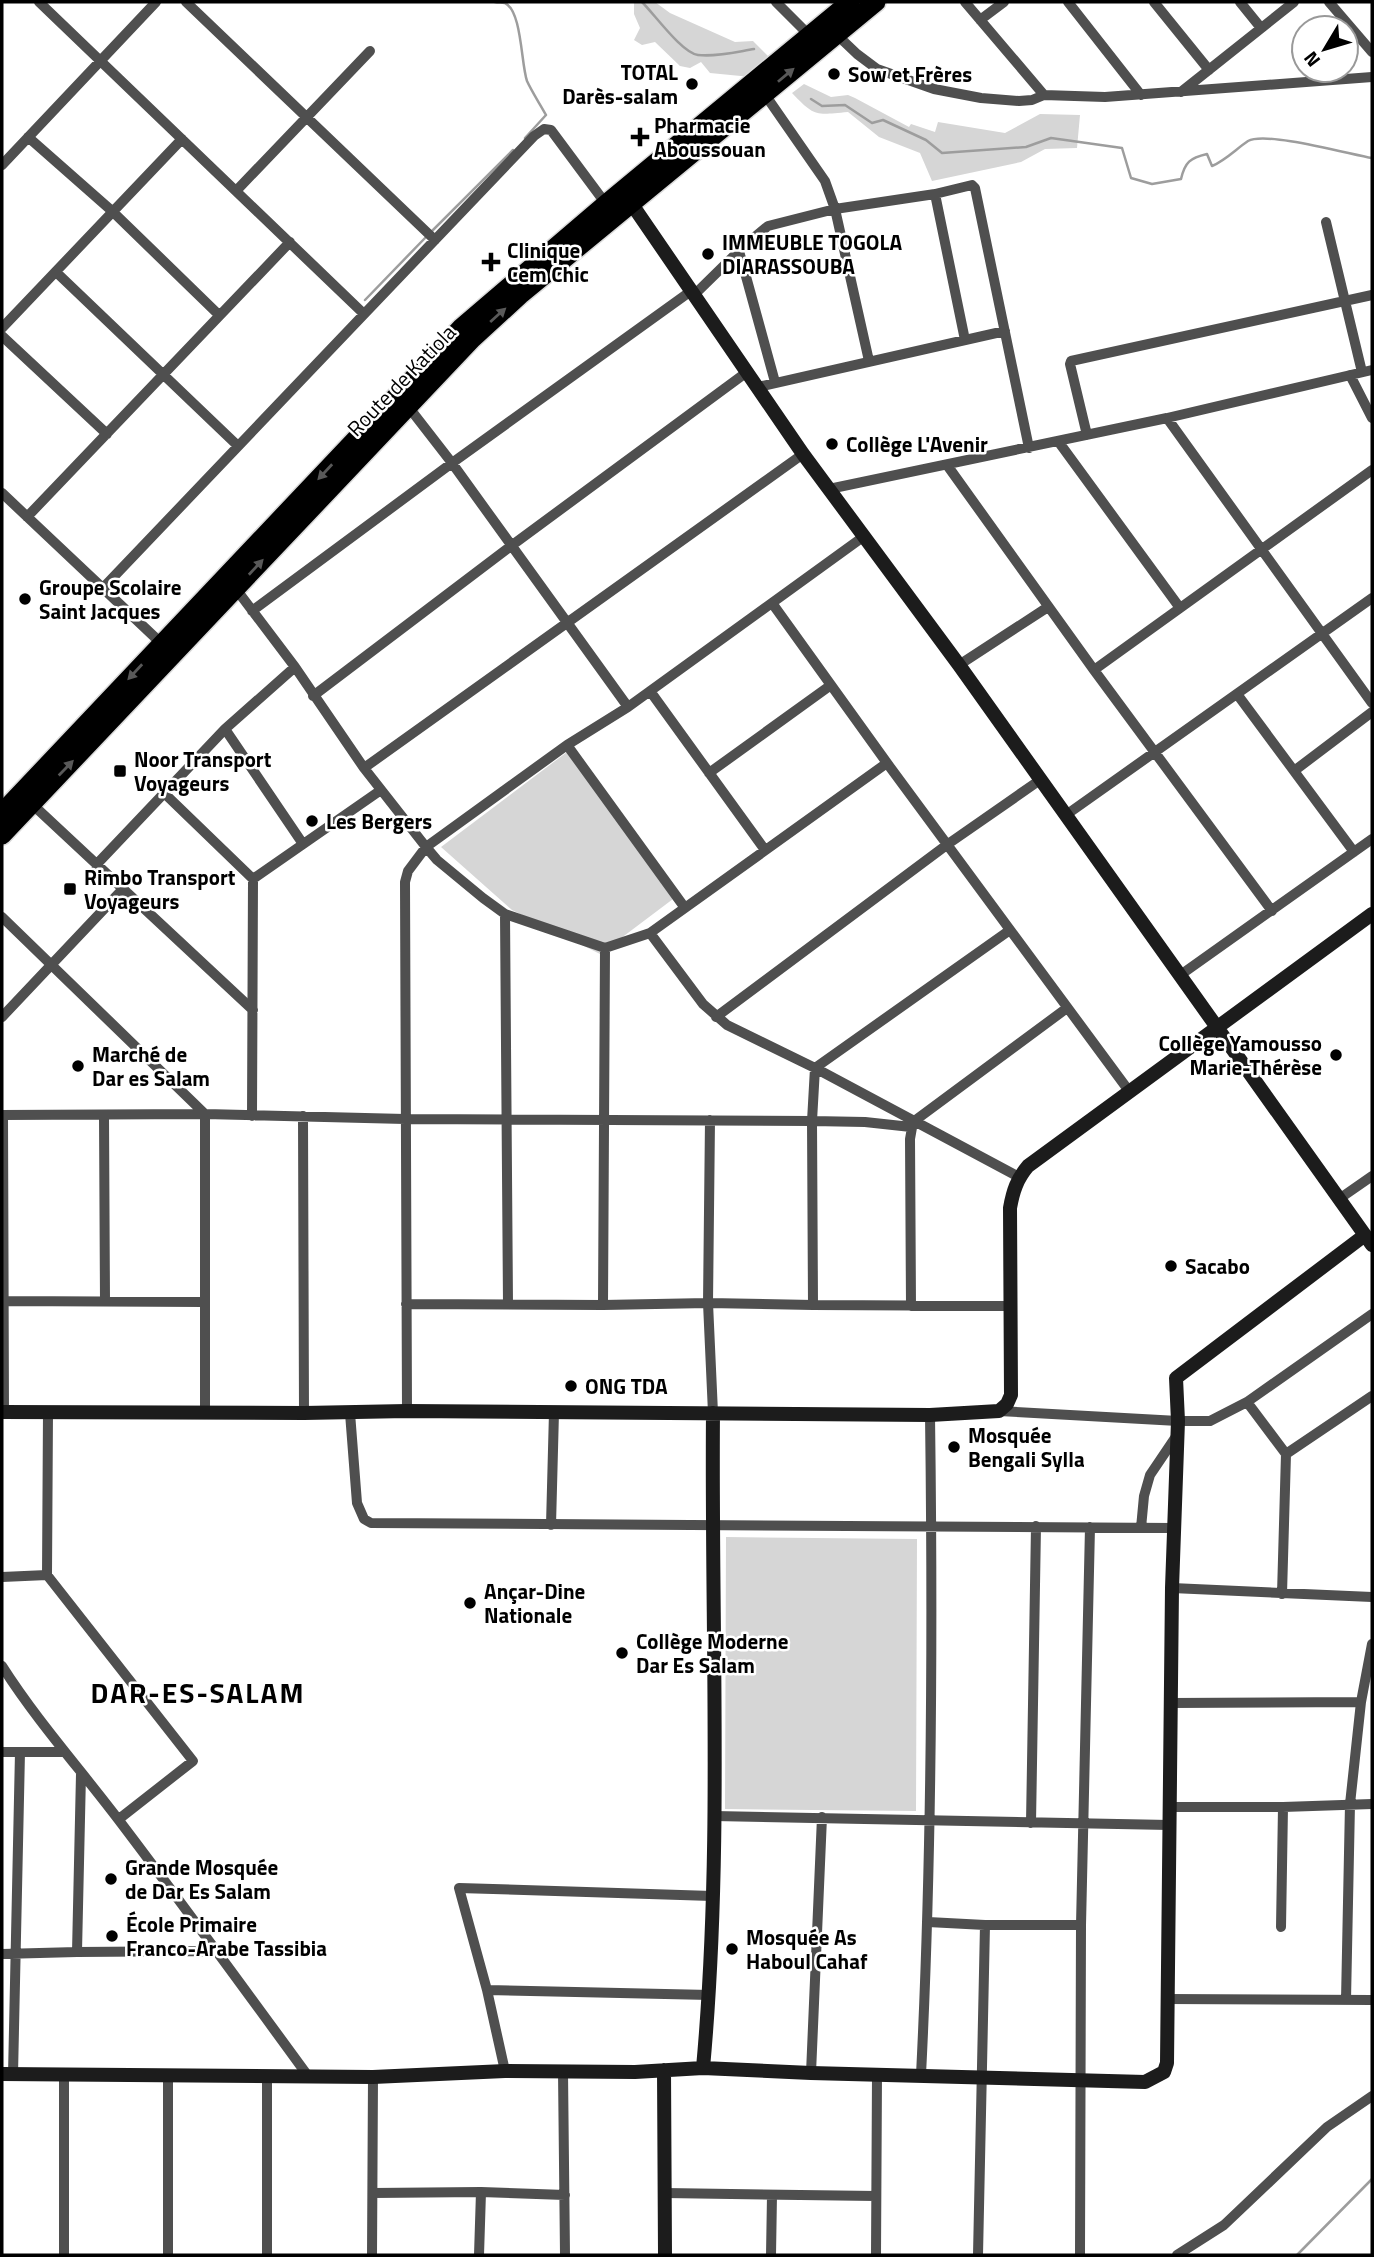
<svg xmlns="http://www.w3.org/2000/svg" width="1374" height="2257" font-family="'Titillium Web',sans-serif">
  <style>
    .green { fill: #d6d6d6 }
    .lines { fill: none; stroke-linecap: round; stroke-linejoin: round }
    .stream { stroke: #9d9d9d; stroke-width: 2.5 }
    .highway-casing { stroke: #dbdbdb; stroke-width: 22 }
    .street { stroke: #4f4f4f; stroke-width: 10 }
    .secondary { stroke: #1c1c1c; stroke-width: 14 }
    .highway { stroke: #000; stroke-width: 19 }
    .oneway { fill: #595959 }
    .poi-dot { fill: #000; stroke: #fff; stroke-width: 2.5 }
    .labels { text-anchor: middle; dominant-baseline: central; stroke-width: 5; stroke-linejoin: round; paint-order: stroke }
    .poi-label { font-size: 21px; font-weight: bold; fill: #000; stroke: #fff; text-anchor: start }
    .street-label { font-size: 21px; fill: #000; stroke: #fff }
    .district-label { font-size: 28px; font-weight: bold; letter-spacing: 2px; fill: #000; stroke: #fff }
  </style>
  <rect width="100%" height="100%" fill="#fff"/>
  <path class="green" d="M 634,2 L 655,2 L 670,13 L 735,42 L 753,41 L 772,60 L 751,77 L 710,73 L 701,62 L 690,68 L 680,66 L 655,42 L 642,45 L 634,40 L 640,28 L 634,14 Z
    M 804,84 L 831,97 L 848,95 L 855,98 L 909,127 L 911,124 L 935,132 L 938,122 L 1005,133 L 1040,114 L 1080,115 L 1077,148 L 1045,149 L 1021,162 L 932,181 L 920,153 L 879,137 L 848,112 C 815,115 815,117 792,93 Z
    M 567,752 L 673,899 L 600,954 L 512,910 L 441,847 Z
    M 726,1537 L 917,1539 L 916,1811 L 725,1809 Z"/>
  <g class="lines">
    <path class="stream" d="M 495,2 C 498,3 502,2 505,3 C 522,11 521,64 527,81 C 532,92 540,104 546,115 L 525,138
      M 642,2 C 655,15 682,53 698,55 C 716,57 736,52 754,49
      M 811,99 L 822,106 L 845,105 L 872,123 L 883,120 L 926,140 L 942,153 L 1026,147 L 1051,138 L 1122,148 L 1131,178 L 1152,184 L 1181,179 C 1185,162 1190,158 1207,154 L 1212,166 C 1226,160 1236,149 1248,141 C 1266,131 1349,154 1372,158
      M 431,232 L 513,150
      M 365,300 L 426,237
      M 1297,2255 L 1372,2179"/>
    <defs>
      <path id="highway" d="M 2,813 L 461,328 L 606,204 L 850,2
        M 2,835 L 472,339 L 520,295 L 876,2"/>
    </defs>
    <use href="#highway" class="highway-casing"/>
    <path class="street" d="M 39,2 L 364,314
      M 186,2 L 435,240
      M 776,2 L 813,39
      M 965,2 L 1044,95
      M 1068,2 L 1141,95
      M 1154,2 L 1209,70
      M 1240,2 L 1261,28
      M 1329,2 L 1372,52
      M 980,20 L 1004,2
      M 836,34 L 857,54 L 877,69 L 934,89 L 981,98 L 1019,101 L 1032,100 L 1044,95 L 1105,97 L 1372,77
      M 1181,92 L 1294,2
      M 764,93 L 825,181 L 835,209 L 869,361
      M 28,137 L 112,211 L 219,315
      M 2,165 L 156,2
      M 236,191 L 370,51
      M 935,194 L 965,340
      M 1326,222 L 1362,372
      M 739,251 L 775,382
      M 56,272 L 238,446
      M 694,295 L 745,245 L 768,226 L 835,209 L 935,194 L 972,185 L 975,188 L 1029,448
      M 2,328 L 182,139
      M 2,336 L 107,434
      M 1350,375 L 1372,418
      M 758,387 L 1005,331
      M 407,405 L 452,463 L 628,707
      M 1167,418 L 1372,703
      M 1087,435 L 1070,364 L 1071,361 L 1372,295
      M 1058,441 L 1180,608
      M 947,465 L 1094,670 L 1272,911
      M 829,489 L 1167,418 L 1372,370
      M 2,493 L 162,644
      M 27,517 L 290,242
      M 102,589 L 534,136 L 544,129 L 551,130 L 606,204
      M 236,589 L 295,667 L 364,768 L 426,847 L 437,860 L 483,898 L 505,914 L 605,948 L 650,933 L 887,763
      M 772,603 L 887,763 L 1129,1091
      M 252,611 L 452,463 L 691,291
      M 959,665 L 1048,607
      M 1094,670 L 1372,470
      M 650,691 L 765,850
      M 1237,694 L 1354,852
      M 313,696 L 511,546 L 747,372
      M 225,729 L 303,844
      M 567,745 L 685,908
      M 364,768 L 803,454
      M 1294,771 L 1372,712
      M 709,773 L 831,685
      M 164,793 L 253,879
      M 32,804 L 253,1010
      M 1066,815 L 1372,598
      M 96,865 L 225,729 L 295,667
      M 505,914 L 508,1304
      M 2,917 L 205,1114 L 205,1413
      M 650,933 L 703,1004 L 727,1025 L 815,1068 L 1019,1177
      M 1179,976 L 1372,839
      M 2,1017 L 122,890
      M 716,1017 L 948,844 L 1040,780
      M 2,1115 L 205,1114 L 405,1119 L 812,1121 L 865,1122 L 911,1127
      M 3,1115 L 4,1412
      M 104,1116 L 105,1302
      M 252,1116 L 253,879 L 381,790
      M 303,1116 L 304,1413
      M 710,1120 L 708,1303 L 713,1413
      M 1339,1199 L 1372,1176
      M 2,1301 L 204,1302
      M 406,1304 L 603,1305 L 708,1303 L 813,1305 L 1010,1306
      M 603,1305 L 605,948
      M 813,1305 L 812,1121 L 815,1068 L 1010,930
      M 911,1306 L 910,1139 L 913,1122 L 1067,1008
      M 1247,1402 L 1286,1454 L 1282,1594
      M 407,1411 L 405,882 L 408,871 L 426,847 L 567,745 L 628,707 L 863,537
      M 999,1411 L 1178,1421 L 1210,1421 L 1247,1402 L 1372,1314
      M 48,1412 L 47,1575 L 193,1761 L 119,1819
      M 350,1413 L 357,1503 L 364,1519 L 371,1523 L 1173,1528
      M 1286,1454 L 1372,1396
      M 551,1525 L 554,1412
      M 1141,1528 L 1144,1496 L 1150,1475 L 1177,1435
      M 2,1577 L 47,1575
      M 1172,1588 L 1372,1597
      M 2,1666 C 37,1721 81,1770 121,1823 C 184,1906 246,1991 308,2076
      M 1171,1703 L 1361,1702
      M 2,1752 L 65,1752
      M 1170,1807 L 1283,1807 L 1372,1804
      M 714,1816 C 866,1818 1017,1823 1169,1825
      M 1031,1823 L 1036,1526
      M 928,1922 L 985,1925 L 1081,1925
      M 1281,1927 L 1283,1807
      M 77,1952 L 81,1774
      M 2,1954 L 77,1952 L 217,1951
      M 487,1990 L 710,1995
      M 1167,1999 L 1372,2000
      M 1346,2000 L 1350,1804 L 1361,1702 L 1372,1644
      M 505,2071 L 487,1990 L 459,1888 L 712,1896
      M 563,2072 L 565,2255
      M 811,2073 L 822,1817
      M 13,2075 L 20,1752
      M 921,2075 C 932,1855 933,1635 930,1415
      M 373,2193 L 481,2192 L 565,2195
      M 665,2193 L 876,2196
      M 64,2255 L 64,2075
      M 168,2255 L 168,2075
      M 267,2255 L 267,2076
      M 372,2255 L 373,2077
      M 479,2255 L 481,2192
      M 771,2255 L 772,2195
      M 876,2255 L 877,2075
      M 978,2255 L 985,1925
      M 1080,2255 L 1081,1925 L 1090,1527
      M 1177,2255 L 1224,2225 L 1327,2127 L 1372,2096"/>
    <path class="secondary" d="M 627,197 L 803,454 L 959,665 L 1372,1245
      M 2,1412 L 304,1413 L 407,1411 L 930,1415 L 999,1411 L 1007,1404 L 1011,1395 L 1010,1208 C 1013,1191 1017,1179 1028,1166 L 1372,914
      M 703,2068 C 723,1850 711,1631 713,1413
      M 664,2070 L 665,2255
      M 2,2074 L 373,2077 L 505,2071 L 635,2072 L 703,2068 L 811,2073 L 1145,2082 L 1164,2072 L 1167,2063 L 1172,1588 L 1178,1421 L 1176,1378 L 1365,1235"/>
    <use href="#highway" class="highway"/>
  </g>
  <defs><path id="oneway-solid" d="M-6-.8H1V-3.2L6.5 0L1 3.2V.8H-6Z" transform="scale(1.75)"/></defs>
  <g class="oneway">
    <use href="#oneway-solid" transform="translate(786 75) rotate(-40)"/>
    <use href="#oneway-solid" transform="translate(498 315) rotate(-42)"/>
    <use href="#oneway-solid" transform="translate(325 472) rotate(133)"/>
    <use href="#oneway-solid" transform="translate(256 567) rotate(-47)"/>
    <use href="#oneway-solid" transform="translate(135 672) rotate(133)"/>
    <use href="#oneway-solid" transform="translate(66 768) rotate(-46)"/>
  </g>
  <g class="poi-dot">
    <circle cx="834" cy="74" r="7"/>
    <circle cx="692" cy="84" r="7"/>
    <path d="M636.5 126.5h7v7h7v7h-7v7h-7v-7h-7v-7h7z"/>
    <circle cx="708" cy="254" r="7"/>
    <path d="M487.5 251.5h7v7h7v7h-7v7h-7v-7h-7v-7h7z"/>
    <circle cx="832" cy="444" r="7"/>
    <circle cx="25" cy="599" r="7"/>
    <rect x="113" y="764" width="14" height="14" rx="3.5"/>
    <circle cx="312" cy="821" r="7"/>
    <rect x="63" y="882" width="14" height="14" rx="3.5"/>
    <circle cx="1336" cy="1055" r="7"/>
    <circle cx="78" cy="1066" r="7"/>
    <circle cx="1171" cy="1266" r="7"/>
    <circle cx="571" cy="1386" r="7"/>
    <circle cx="954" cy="1447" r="7"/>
    <circle cx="470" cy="1603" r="7"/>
    <circle cx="622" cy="1653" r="7"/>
    <circle cx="111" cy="1879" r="7"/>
    <circle cx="112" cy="1936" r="7"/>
    <circle cx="732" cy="1949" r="7"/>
  </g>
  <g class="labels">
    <g class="poi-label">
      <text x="678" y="72" text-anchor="end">TOTAL<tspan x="678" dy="24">Darès-salam</tspan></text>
      <text x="848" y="74">Sow et Frères</text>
      <text x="654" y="125">Pharmacie<tspan x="654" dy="24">Aboussouan</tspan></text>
      <text x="722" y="242">IMMEUBLE TOGOLA<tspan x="722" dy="24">DIARASSOUBA</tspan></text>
      <text x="507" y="250">Clinique<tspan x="507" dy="24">Cem Chic</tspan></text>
      <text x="846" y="444">Collège L'Avenir</text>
      <text x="39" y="587">Groupe Scolaire<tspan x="39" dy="24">Saint Jacques</tspan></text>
      <text x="134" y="759">Noor Transport<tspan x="134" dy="24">Voyageurs</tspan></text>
      <text x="326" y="821">Les Bergers</text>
      <text x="84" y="877">Rimbo Transport<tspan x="84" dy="24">Voyageurs</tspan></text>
      <text x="1322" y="1043" text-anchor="end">Collège Yamousso<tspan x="1322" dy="24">Marie-Thérèse</tspan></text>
      <text x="92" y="1054">Marché de<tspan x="92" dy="24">Dar es Salam</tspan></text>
      <text x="1185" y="1266">Sacabo</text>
      <text x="585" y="1386">ONG TDA</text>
      <text x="968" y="1435">Mosquée<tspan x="968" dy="24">Bengali Sylla</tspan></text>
      <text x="484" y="1591">Ançar-Dine<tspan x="484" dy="24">Nationale</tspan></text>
      <text x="636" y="1641">Collège Moderne<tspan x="636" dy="24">Dar Es Salam</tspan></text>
      <text x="125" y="1867">Grande Mosquée<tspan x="125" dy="24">de Dar Es Salam</tspan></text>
      <text x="126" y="1924">École Primaire<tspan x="126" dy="24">Franco-Arabe Tassibia</tspan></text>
      <text x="746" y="1937">Mosquée As<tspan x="746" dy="24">Haboul Cahaf</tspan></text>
    </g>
    <g class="street-label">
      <text transform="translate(401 380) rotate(-46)">Route de Katiola</text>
    </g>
    <g class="district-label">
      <text x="198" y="1692">DAR-ES-SALAM</text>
    </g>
  </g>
  <rect width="1374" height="2257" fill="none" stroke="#000000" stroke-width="7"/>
  <g transform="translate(1325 49) rotate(232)"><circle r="33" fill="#ffffff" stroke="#999999" stroke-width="2"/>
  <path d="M0-5L12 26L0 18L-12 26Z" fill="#000000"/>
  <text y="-10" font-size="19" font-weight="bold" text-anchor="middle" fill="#000000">N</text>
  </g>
</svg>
